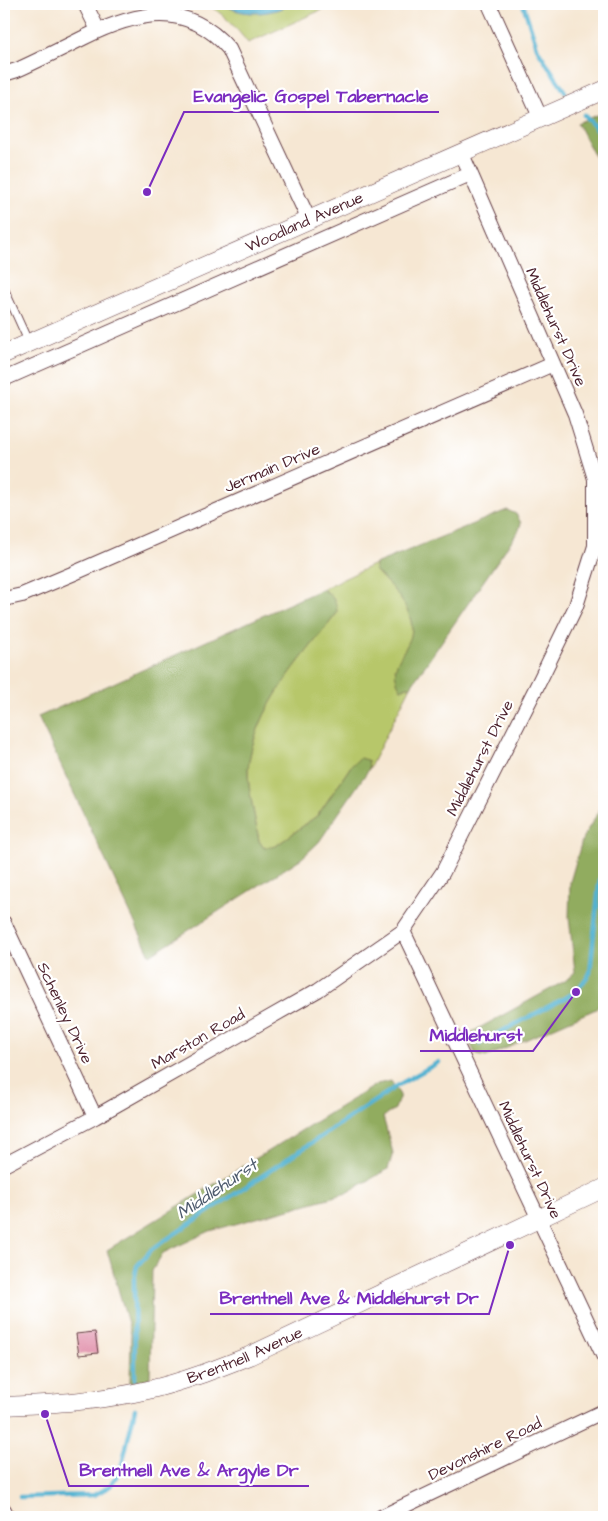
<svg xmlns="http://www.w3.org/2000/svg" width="608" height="1521" font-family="'Architects Daughter',sans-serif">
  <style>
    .green { fill: #b7c76a; stroke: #80734a }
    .forest { fill: #91ac5e; stroke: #6e6644 }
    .water { fill: #52b2d1; stroke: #4e687e }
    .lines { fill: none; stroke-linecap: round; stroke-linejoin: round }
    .stream { stroke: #52b2d1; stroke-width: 4.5 }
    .building { fill: #df89a6 }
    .service-casing { stroke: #643d44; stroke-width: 9 }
    .minor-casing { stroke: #643d44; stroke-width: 16 }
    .tertiary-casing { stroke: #643d44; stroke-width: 19 }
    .service { stroke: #fff; stroke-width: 7 }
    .minor { stroke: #fff; stroke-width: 14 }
    .tertiary { stroke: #fff; stroke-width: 18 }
    .labels { text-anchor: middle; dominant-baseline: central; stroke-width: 4.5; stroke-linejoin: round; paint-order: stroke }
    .street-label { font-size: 16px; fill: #4a1f2b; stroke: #fff }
    .water-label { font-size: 18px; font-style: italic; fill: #4d5a6d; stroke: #fff }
    .leader { fill: none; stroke: #7b2cbf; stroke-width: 2 }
    .callout-dot { fill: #7b2cbf; stroke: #fff; stroke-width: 2 }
    .callout-label { font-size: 18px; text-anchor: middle; font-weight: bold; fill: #7b2cbf; stroke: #fff; stroke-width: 4.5; stroke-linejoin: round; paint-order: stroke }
  </style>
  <rect width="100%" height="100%" fill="#fff"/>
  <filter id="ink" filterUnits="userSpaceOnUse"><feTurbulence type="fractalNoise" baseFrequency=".02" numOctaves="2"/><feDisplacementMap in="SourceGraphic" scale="10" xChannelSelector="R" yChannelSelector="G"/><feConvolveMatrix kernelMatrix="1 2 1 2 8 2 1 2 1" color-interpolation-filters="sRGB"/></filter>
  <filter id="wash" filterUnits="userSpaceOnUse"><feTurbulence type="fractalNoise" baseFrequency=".0096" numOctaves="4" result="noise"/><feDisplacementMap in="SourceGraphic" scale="20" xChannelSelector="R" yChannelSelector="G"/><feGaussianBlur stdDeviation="1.12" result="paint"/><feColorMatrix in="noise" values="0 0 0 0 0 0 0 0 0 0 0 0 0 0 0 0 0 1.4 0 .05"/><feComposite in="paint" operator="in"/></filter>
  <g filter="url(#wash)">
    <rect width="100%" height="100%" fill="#f6e7d3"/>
    <path class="green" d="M 205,4 L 224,4 L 229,8 L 283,8 L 289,4 L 326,4 L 328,7 L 248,43 C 236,28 223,12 205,4 Z
      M 375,564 L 375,570 C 391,587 414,607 412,633 C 411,644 400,658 395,668 L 401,689 L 411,686 L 369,769 L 368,760 L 351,766 L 318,815 L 276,846 L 264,848 L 259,841 C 256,822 247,786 248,768 C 255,707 301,660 337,613 L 330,594 L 322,589 Z"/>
    <path class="forest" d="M 604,112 L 604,174 L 577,123 Z
      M 507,510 L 516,514 L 521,523 L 519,530 L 411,686 L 401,689 C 382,660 418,649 411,621 C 406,600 389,585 375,570 L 375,564 Z
      M 322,589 C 332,595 337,601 337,613 C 301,660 255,707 248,768 C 247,786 256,822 259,841 L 264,848 L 276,846 L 318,815 L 351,766 L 360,758 L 368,760 L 369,769 L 319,842 L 302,858 L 150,955 L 38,717 Z
      M 604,803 L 604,998 L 596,1009 L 486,1057 L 476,1055 L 469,1041 L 472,1032 L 565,981 L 575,972 L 569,917 L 570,882 L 583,837 Z
      M 391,1081 L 400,1095 L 395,1109 L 383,1117 L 393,1153 L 388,1169 L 347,1193 L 210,1231 L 163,1253 L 152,1271 L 150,1378 L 130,1383 L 131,1334 L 107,1250 L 377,1084 Z"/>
    <path class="water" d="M 224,4 L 289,4 C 274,15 239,17 224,4 Z"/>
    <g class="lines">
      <path class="stream" d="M 523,4 L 538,50 L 565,92
        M 584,115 L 604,137
        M 480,1043 L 576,992 L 590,973 L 599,885 L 604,865
        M 135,1379 L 134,1279 L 137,1266 L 152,1249 L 400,1084 L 439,1062
        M 20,1497 L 94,1495 L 110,1486 L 121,1469 L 135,1409"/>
    </g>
    <g id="blocks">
      <path class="building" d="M 95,1332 L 98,1353 L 79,1355 L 76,1334 Z"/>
    </g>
  </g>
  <g filter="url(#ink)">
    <use href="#blocks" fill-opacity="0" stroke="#643d44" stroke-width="1"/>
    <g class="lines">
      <defs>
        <path id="service" d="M 4,288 L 29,343"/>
        <path id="minor" d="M 85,4 L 98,30
          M 489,4 L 541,119
          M 4,74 L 17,70 C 39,60 61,49 83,38 C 137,11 187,0 229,49 L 309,220
          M 462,154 L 575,414 L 595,479 L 595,546 L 576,606 L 540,680 L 443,872 L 403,931 L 604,1357
          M 4,379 L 470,174
          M 4,599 L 22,595 L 72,574 L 553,364
          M 4,923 L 95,1117
          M 4,1165 L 95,1117 L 318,990 L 403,931
          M 4,1510 L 7,1517
          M 381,1517 L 604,1411"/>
        <g id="tertiary">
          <path id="s1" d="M 4,354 L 604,90"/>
          <path id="s2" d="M 4,1406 C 52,1404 101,1401 148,1390 C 183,1382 216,1369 249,1356 L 604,1188"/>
        </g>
      </defs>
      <use href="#service" class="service-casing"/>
      <use href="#minor" class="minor-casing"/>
      <use href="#tertiary" class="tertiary-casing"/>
      <use href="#service" class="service"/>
      <use href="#minor" class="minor"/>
      <use href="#tertiary" class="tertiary"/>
    </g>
  </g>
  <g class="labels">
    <g class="street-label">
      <text stroke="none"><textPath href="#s1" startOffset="328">Woodland Avenue</textPath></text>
      <text transform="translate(556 327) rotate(66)">Middlehurst Drive</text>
      <text transform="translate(272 468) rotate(-23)">Jermain Drive</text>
      <text transform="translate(480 758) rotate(-63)">Middlehurst Drive</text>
      <text transform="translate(65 1013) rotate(65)">Schenley Drive</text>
      <text transform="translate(198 1039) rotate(-30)">Marston Road</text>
      <text transform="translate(530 1160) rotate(65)">Middlehurst Drive</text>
      <text stroke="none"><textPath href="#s2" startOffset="248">Brentnell Avenue</textPath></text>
      <text transform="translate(485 1449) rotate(-26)">Devonshire Road</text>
    </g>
    <g class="water-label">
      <text transform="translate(217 1189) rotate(-34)">Middlehurst</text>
    </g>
  </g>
  <path class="leader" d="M147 192L184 112H439M576 992L533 1051H420M510 1245L489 1314H210M45 1414L69 1486H309"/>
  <g class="callout-dot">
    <circle cx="147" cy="192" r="5"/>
    <circle cx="576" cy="992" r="5"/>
    <circle cx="510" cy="1245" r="5"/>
    <circle cx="45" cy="1414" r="5"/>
  </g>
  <g class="callout-label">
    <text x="311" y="102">Evangelic Gospel Tabernacle</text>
    <text x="476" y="1041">Middlehurst</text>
    <text x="349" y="1304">Brentnell Ave &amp; Middlehurst Dr</text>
    <text x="189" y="1476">Brentnell Ave &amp; Argyle Dr</text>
  </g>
  <rect width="608" height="1521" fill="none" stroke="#fff" stroke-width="20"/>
</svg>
